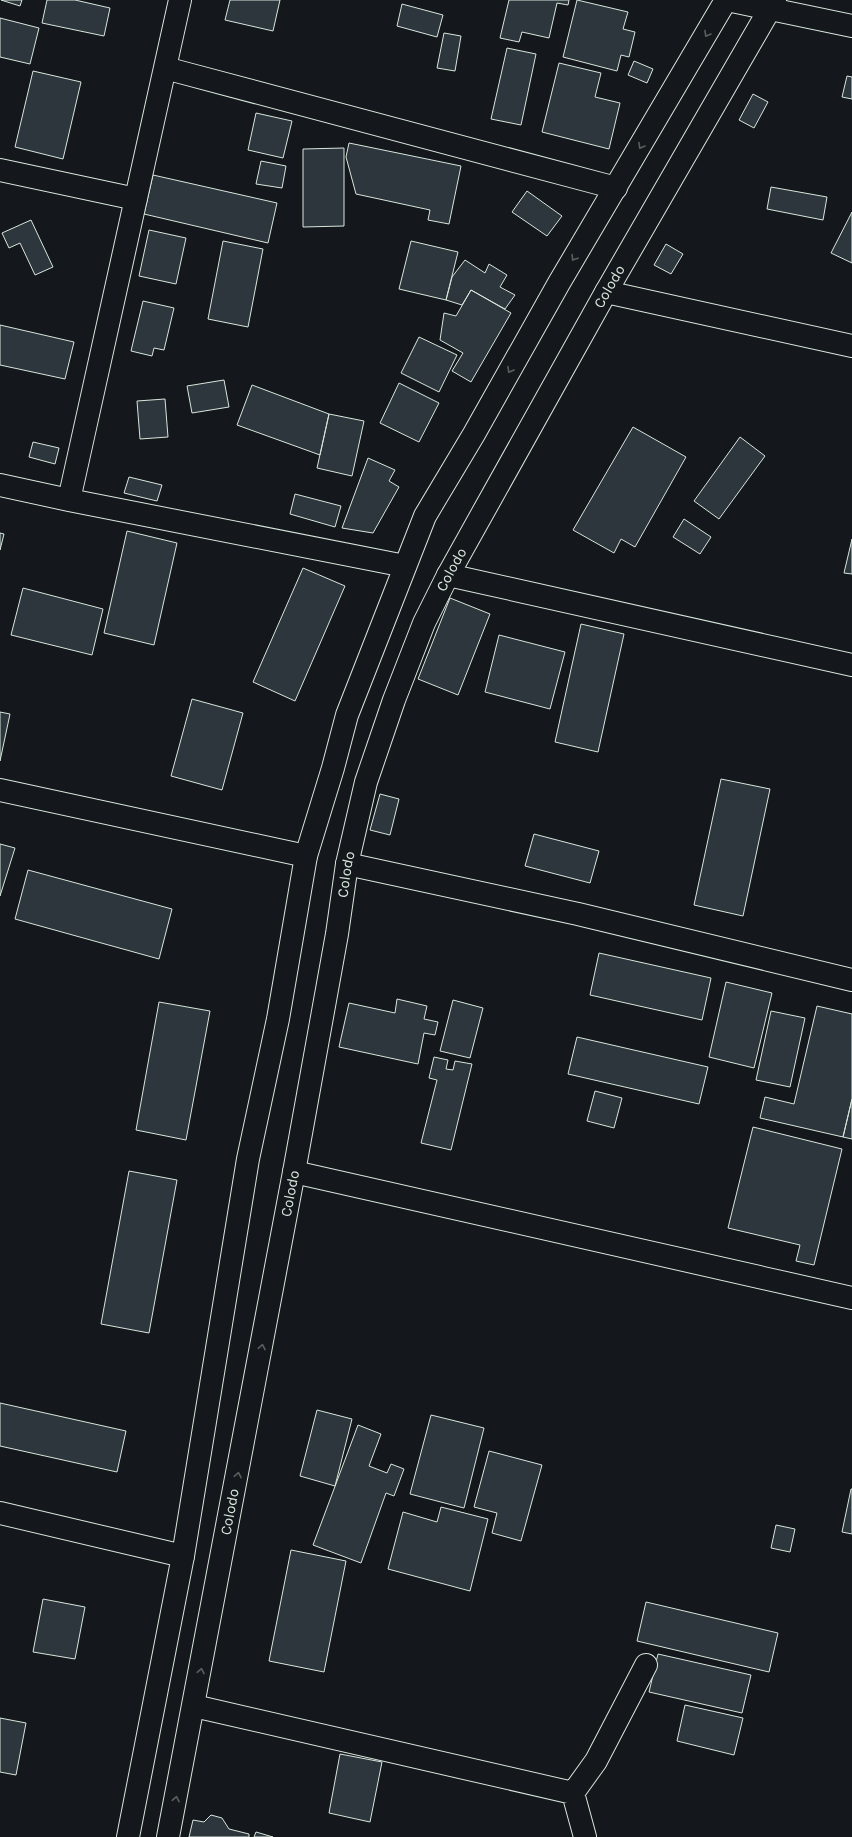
<svg xmlns="http://www.w3.org/2000/svg" width="852" height="1837" font-family="Karla,sans-serif">
  <style>
    .building { fill: #2c363c; stroke: #d8e6dc }
    .lines { fill: none; stroke-linecap: round; stroke-linejoin: round }
    .street-casing { stroke: #d8e6dc; stroke-width: 24 }
    .primary-casing { stroke: #d8e6dc; stroke-width: 24 }
    .street { stroke: #14181c; stroke-width: 22 }
    .primary { stroke: #14181c; stroke-width: 22 }
    .oneway { stroke: #59605f }
    .labels { text-anchor: middle; dominant-baseline: central; stroke-width: 3; stroke-linejoin: round; paint-order: stroke }
    .street-label { font-size: 15px; fill: #d8e6dc; stroke: #14181c }
  </style>
  <rect width="100%" height="100%" fill="#14181c"/>
  <path class="building" d="M 1,0 L 22,0 L 20,6 Z
    M 47,0 L 75,0 L 110,8 L 104,36 L 42,23 Z
    M 230,0 L 280,0 L 273,31 L 225,20 Z
    M 509,0 L 569,0 L 568,5 L 557,3 L 549,38 L 522,32 L 519,42 L 500,38 Z
    M 577,0 L 628,12 L 623,29 L 635,32 L 629,57 L 621,55 L 617,71 L 563,57 Z
    M 402,4 L 443,15 L 437,37 L 397,26 Z
    M 0,18 L 39,28 L 30,64 L 0,57 Z
    M 444,33 L 461,36 L 455,71 L 437,68 Z
    M 507,48 L 536,54 L 521,125 L 491,119 Z
    M 634,61 L 653,69 L 647,83 L 628,75 Z
    M 559,63 L 601,73 L 595,97 L 620,103 L 609,149 L 542,132 Z
    M 33,71 L 81,82 L 63,159 L 15,147 Z
    M 847,76 L 852,77 L 852,99 L 842,97 Z
    M 753,94 L 768,102 L 754,128 L 739,120 Z
    M 256,113 L 292,121 L 283,158 L 248,150 Z
    M 349,143 L 461,166 L 449,224 L 428,220 L 430,210 L 356,194 L 346,157 Z
    M 344,148 L 344,226 L 303,227 L 303,149 Z
    M 261,161 L 286,166 L 282,188 L 256,184 Z
    M 153,175 L 277,203 L 268,243 L 144,214 Z
    M 771,187 L 827,197 L 823,220 L 767,209 Z
    M 527,191 L 562,216 L 547,236 L 512,212 Z
    M 852,212 L 852,263 L 831,253 Z
    M 31,220 L 53,267 L 35,275 L 20,243 L 9,248 L 2,233 Z
    M 149,230 L 186,238 L 176,284 L 139,276 Z
    M 223,241 L 263,249 L 248,327 L 208,319 Z
    M 411,241 L 458,252 L 446,300 L 399,289 Z
    M 666,244 L 683,254 L 671,274 L 654,265 Z
    M 465,260 L 485,273 L 489,264 L 507,275 L 500,287 L 515,295 L 505,309 L 471,290 L 462,305 L 446,300 L 452,277 Z
    M 471,290 L 511,313 L 471,382 L 452,371 L 463,353 L 440,340 L 444,313 L 456,316 Z
    M 143,301 L 174,308 L 164,350 L 154,348 L 152,356 L 131,351 Z
    M 0,325 L 74,342 L 65,379 L 0,365 Z
    M 419,337 L 457,355 L 439,392 L 401,373 Z
    M 224,380 L 229,407 L 192,413 L 187,386 Z
    M 399,383 L 439,403 L 419,442 L 380,423 Z
    M 252,385 L 329,414 L 320,455 L 237,425 Z
    M 165,399 L 168,437 L 140,439 L 137,401 Z
    M 329,414 L 364,421 L 352,476 L 317,468 Z
    M 633,427 L 686,457 L 635,547 L 621,539 L 614,553 L 573,530 Z
    M 740,437 L 765,456 L 719,519 L 694,501 Z
    M 33,442 L 59,448 L 55,464 L 29,457 Z
    M 368,458 L 395,470 L 389,481 L 399,487 L 373,533 L 342,528 Z
    M 129,477 L 162,485 L 157,501 L 124,493 Z
    M 295,494 L 341,506 L 335,527 L 290,514 Z
    M 684,519 L 711,537 L 700,554 L 673,537 Z
    M 127,531 L 177,543 L 154,645 L 104,633 Z
    M 0,533 L 4,534 L 0,550 Z
    M 852,539 L 852,574 L 844,573 Z
    M 303,568 L 345,586 L 295,701 L 253,682 Z
    M 23,588 L 103,609 L 92,655 L 11,635 Z
    M 450,598 L 490,614 L 458,695 L 418,679 Z
    M 581,624 L 624,634 L 598,752 L 555,742 Z
    M 499,635 L 565,652 L 550,709 L 485,692 Z
    M 192,699 L 243,713 L 222,790 L 171,776 Z
    M 0,712 L 10,714 L 0,761 Z
    M 721,779 L 770,789 L 743,916 L 694,905 Z
    M 380,794 L 399,799 L 390,835 L 370,830 Z
    M 534,834 L 599,851 L 590,883 L 525,866 Z
    M 0,844 L 15,848 L 0,896 Z
    M 28,870 L 172,909 L 159,959 L 15,919 Z
    M 599,953 L 711,978 L 702,1020 L 590,995 Z
    M 726,982 L 772,993 L 754,1068 L 709,1057 Z
    M 397,999 L 427,1006 L 424,1019 L 438,1022 L 435,1035 L 424,1033 L 418,1064 L 339,1047 L 349,1003 L 395,1013 Z
    M 453,1000 L 483,1008 L 470,1058 L 440,1051 Z
    M 159,1002 L 210,1011 L 186,1140 L 136,1130 Z
    M 817,1006 L 852,1014 L 852,1099 L 843,1137 L 760,1118 L 765,1097 L 794,1104 Z
    M 771,1011 L 805,1018 L 790,1087 L 756,1080 Z
    M 577,1037 L 708,1067 L 699,1104 L 568,1074 Z
    M 434,1057 L 448,1060 L 446,1069 L 453,1070 L 455,1061 L 472,1064 L 451,1150 L 421,1143 L 437,1080 L 429,1078 Z
    M 595,1091 L 622,1098 L 614,1128 L 587,1121 Z
    M 852,1099 L 852,1139 L 843,1137 Z
    M 753,1127 L 842,1149 L 814,1265 L 796,1261 L 800,1245 L 728,1228 Z
    M 129,1171 L 177,1180 L 149,1333 L 101,1324 Z
    M 0,1403 L 126,1431 L 117,1472 L 0,1446 Z
    M 317,1410 L 352,1419 L 335,1486 L 300,1476 Z
    M 431,1415 L 484,1428 L 464,1508 L 410,1494 Z
    M 358,1425 L 381,1434 L 369,1466 L 387,1473 L 391,1464 L 404,1469 L 394,1496 L 386,1493 L 361,1563 L 313,1545 Z
    M 489,1451 L 542,1465 L 521,1541 L 492,1533 L 497,1513 L 474,1507 Z
    M 851,1489 L 852,1489 L 852,1534 L 842,1532 Z
    M 441,1507 L 488,1519 L 470,1591 L 388,1569 L 403,1512 L 437,1522 Z
    M 776,1525 L 795,1529 L 790,1552 L 771,1548 Z
    M 291,1550 L 346,1561 L 324,1672 L 269,1661 Z
    M 43,1599 L 85,1607 L 75,1659 L 33,1652 Z
    M 646,1602 L 778,1633 L 769,1672 L 637,1641 Z
    M 658,1654 L 751,1675 L 742,1713 L 649,1692 Z
    M 685,1705 L 743,1718 L 734,1755 L 677,1741 Z
    M 0,1718 L 26,1723 L 16,1775 L 0,1772 Z
    M 340,1754 L 382,1762 L 370,1822 L 329,1813 Z
    M 211,1815 L 222,1818 L 229,1829 L 249,1834 L 249,1837 L 189,1837 L 193,1820 L 204,1822 Z
    M 256,1832 L 273,1837 L 254,1837 Z"/>
  <g class="lines">
    <defs>
      <path id="street" d="M 727,0 L 852,26
        M 165,68 L 616,188
        M 0,170 L 136,199
        M 606,292 L 852,346
        M 0,485 L 69,500 L 405,566
        M 69,500 L 180,0
        M 448,575 L 852,665
        M 0,790 L 306,856
        M 347,864 L 578,914 L 852,980
        M 294,1172 L 852,1298
        M 0,1513 L 183,1556
        M 194,1706 L 573,1793 L 596,1761 L 646,1665
        M 573,1793 L 585,1837"/>
      <g id="primary">
        <path d="M 128,1837 L 183,1556 L 248,1159 L 278,1019 L 306,856 L 333,768 L 347,715 L 425,516 L 474,434 L 559,283 L 726,0"/>
        <path id="s1" d="M 168,1837 L 294,1172 L 337,934 L 347,864 L 366,782 L 394,700 L 424,623 L 448,575 L 606,292 L 775,0"/>
      </g>
    </defs>
    <use href="#street" class="street-casing"/>
    <use href="#primary" class="primary-casing"/>
    <use href="#street" class="street"/>
    <use href="#primary" class="primary"/>
  </g>
  <defs><path id="oneway-chevron" d="M-2-3.5L2.5 0L-2 3.5" fill="none" stroke-width="1.6" stroke-linecap="round" stroke-linejoin="round"/></defs>
  <g class="oneway">
    <use href="#oneway-chevron" transform="translate(707 34) rotate(120)"/>
    <use href="#oneway-chevron" transform="translate(641 146) rotate(120)"/>
    <use href="#oneway-chevron" transform="translate(574 258) rotate(122)"/>
    <use href="#oneway-chevron" transform="translate(510 370) rotate(119)"/>
    <use href="#oneway-chevron" transform="translate(262 1347) rotate(-79)"/>
    <use href="#oneway-chevron" transform="translate(238 1475) rotate(-79)"/>
    <use href="#oneway-chevron" transform="translate(201 1671) rotate(-79)"/>
    <use href="#oneway-chevron" transform="translate(176 1799) rotate(-79)"/>
  </g>
  <g class="labels">
    <g class="street-label">
      <text stroke="none"><textPath href="#s1" startOffset="1627">Colodo</textPath></text>
      <text stroke="none"><textPath href="#s1" startOffset="1303">Colodo</textPath></text>
      <text stroke="none"><textPath href="#s1" startOffset="979">Colodo</textPath></text>
      <text stroke="none"><textPath href="#s1" startOffset="655">Colodo</textPath></text>
      <text stroke="none"><textPath href="#s1" startOffset="331">Colodo</textPath></text>
    </g>
  </g>
</svg>
